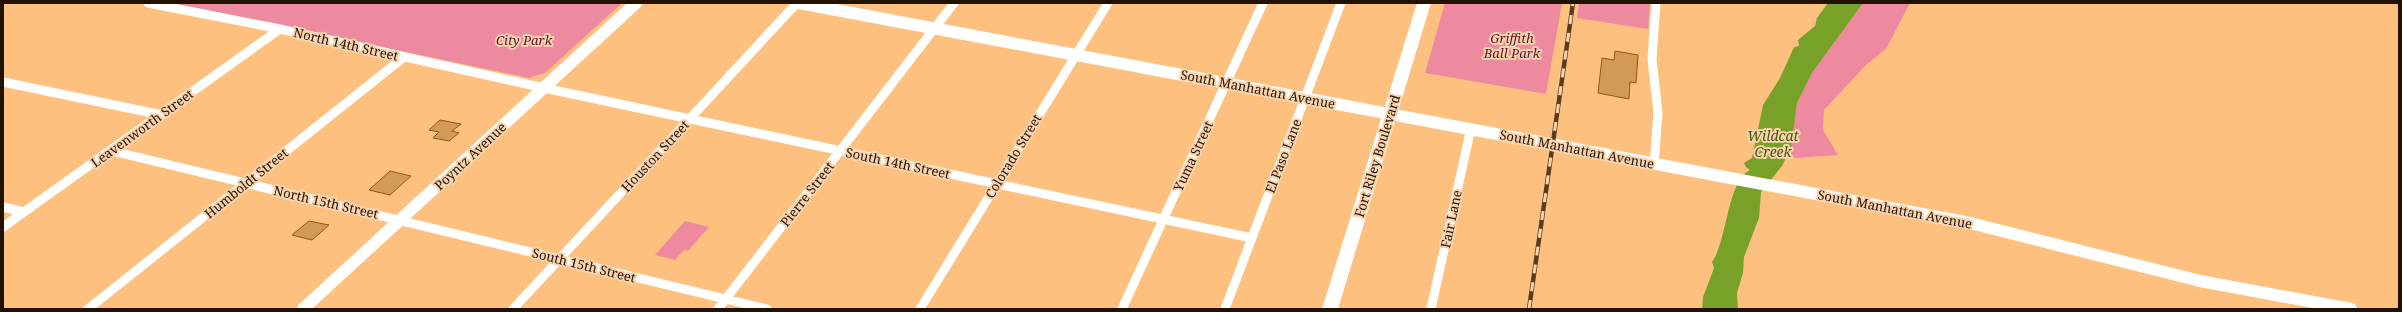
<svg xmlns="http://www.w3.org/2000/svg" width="2402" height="312" font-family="'Noto Serif',serif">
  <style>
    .green { fill: #ee8a9f }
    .water { fill: #78a12a }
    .building { fill: #d49958; stroke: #8f590e }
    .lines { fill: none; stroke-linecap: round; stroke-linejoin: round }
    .minor { stroke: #fff; stroke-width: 9 }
    .tertiary { stroke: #fff; stroke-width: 12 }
    .trunk { fill: #fff; fill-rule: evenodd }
    .rail-casing { stroke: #593c1f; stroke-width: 4.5 }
    .rail { stroke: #f9d3ae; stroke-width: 3; stroke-dasharray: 9; stroke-linecap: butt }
    .labels { text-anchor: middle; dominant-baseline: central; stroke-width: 4; stroke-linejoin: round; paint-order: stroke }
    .park-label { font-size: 13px; font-style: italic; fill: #5f132b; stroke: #f9d3ae }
    .street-label { font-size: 13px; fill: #231100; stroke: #f9d3ae }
    .water-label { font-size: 14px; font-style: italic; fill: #3e5802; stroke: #f9d3ae }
  </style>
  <rect width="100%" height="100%" fill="#fec07f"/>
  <path class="green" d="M 173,3 L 622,3 L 545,73 L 529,78 Z
    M 1445,3 L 1562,3 L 1546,94 L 1425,73 Z
    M 1579,3 L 1650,3 L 1648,29 L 1577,18 Z
    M 1863,3 L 1910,3 L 1886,49 L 1866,65 L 1824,110 L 1823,130 L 1838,155 L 1795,158 L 1790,153 L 1797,103 L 1812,73 Z
    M 685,221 L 709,227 L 688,251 L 684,250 L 675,260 L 655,255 Z"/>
  <path class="water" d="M 1828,3 L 1863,3 L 1812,73 L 1797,103 L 1791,148 L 1782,166 L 1761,192 L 1759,218 L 1744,257 L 1743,273 L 1737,293 L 1738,309 L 1702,309 L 1703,297 L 1714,268 L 1712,262 C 1727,242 1727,181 1750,170 L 1746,167 L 1744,163 L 1752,158 L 1763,105 L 1780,78 L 1794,47 L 1799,46 L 1798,40 L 1815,26 L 1817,18 Z"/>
  <path class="building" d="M 1615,51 L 1638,55 L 1636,83 L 1630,82 L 1629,99 L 1598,93 L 1602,58 L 1614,60 Z
    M 440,120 L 461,124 L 452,131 L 459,133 L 449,141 L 433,138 L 439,132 L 429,130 Z
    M 390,171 L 411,176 L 390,195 L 369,190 Z
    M 309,221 L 329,225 L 312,240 L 292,235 Z"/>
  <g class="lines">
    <path class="minor" d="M 148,3 L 280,29 L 544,88 L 1252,238
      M 3,82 L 162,115
      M 112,151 L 767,309
      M 1654,164 L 1658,113 L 1652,59 L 1656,3
      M 3,207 L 24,212
      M 3,227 L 280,29
      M 88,309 L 404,57
      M 513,309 L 797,3
      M 718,309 L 954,3
      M 920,309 L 1108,3
      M 1122,309 L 1263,3
      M 1225,309 L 1341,3
      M 1431,309 L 1471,128"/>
    <path class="tertiary" d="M 799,3 L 1970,223 L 2200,281 L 2351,309
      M 303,309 L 636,3"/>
    <path class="trunk" d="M 1417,3 L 1431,3 L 1338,309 L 1322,309 Z"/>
    <defs>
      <path id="rail" d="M 1529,309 L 1573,3"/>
    </defs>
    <use href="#rail" class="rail-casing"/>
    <use href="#rail" class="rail"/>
  </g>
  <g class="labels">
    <g class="park-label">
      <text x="1512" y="38">Griffith<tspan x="1512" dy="15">Ball Park</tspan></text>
      <text x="524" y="40">City Park</text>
    </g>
    <g class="street-label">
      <text transform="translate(346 44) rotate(13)">North 14th Street</text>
      <text transform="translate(1258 89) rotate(11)">South Manhattan Avenue</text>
      <text transform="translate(142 128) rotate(-36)">Leavenworth Street</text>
      <text transform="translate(1577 149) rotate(11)">South Manhattan Avenue</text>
      <text transform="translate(470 156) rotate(-43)">Poyntz Avenue</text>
      <text transform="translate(655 156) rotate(-47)">Houston Street</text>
      <text transform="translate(1013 156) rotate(-59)">Colorado Street</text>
      <text transform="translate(1193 156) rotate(-65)">Yuma Street</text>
      <text transform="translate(1283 156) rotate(-69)">El Paso Lane</text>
      <text transform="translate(1377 156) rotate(-73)">Fort Riley Boulevard</text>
      <text transform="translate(898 163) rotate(12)">South 14th Street</text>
      <text transform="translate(246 183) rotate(-39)">Humboldt Street</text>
      <text transform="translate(807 194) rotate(-52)">Pierre Street</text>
      <text transform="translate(326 202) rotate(13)">North 15th Street</text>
      <text transform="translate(1895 209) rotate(11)">South Manhattan Avenue</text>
      <text transform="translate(1451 219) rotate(-78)">Fair Lane</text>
      <text transform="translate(584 265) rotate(14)">South 15th Street</text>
    </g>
    <g class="water-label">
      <text x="1773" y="135">Wildcat<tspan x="1773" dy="16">Creek</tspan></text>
    </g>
  </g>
  <rect width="2402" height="312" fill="none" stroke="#231100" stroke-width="8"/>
</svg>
